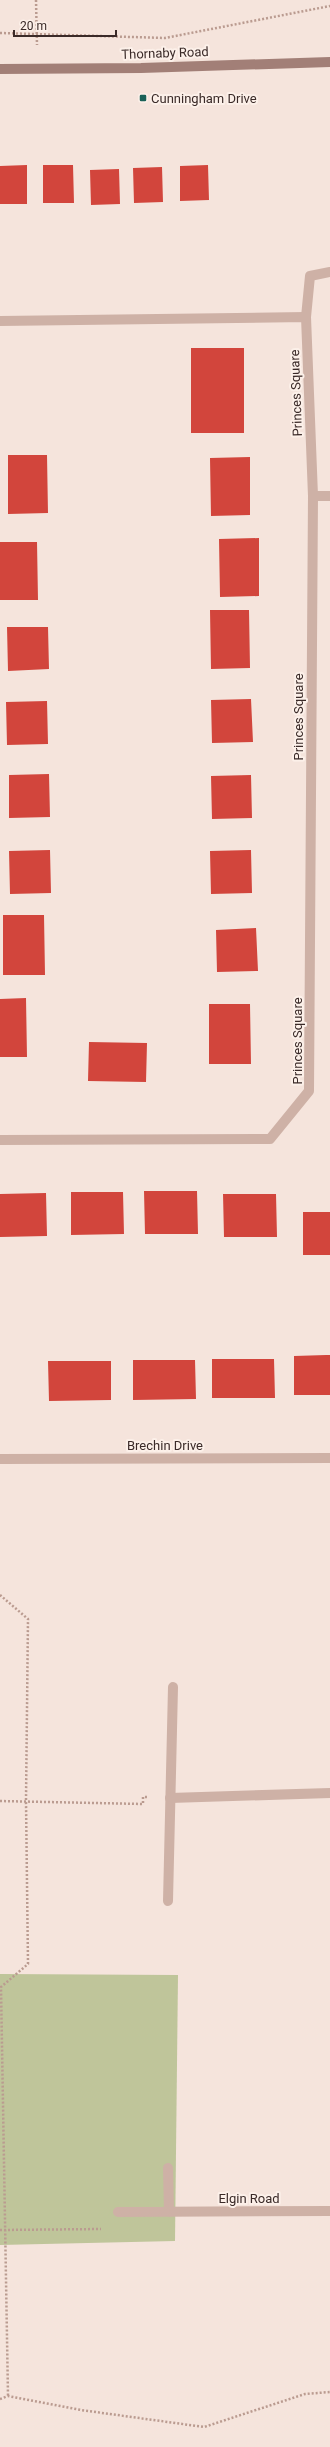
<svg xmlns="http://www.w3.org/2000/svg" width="330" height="2447" font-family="Roboto,sans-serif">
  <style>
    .green { fill: #bfc59a }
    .building { fill: #d2453c }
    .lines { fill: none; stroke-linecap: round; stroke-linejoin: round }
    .path { stroke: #ba9b90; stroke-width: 2.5; stroke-dasharray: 2 2; stroke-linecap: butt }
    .lane { stroke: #ceb1a6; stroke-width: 10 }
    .street { stroke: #ceb1a6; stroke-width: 10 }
    .secondary { stroke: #a27f77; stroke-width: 10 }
    .poi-dot { fill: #196057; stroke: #fcf0e9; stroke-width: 1.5 }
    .labels { text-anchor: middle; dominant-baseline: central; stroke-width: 4; stroke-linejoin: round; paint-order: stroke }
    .street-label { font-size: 13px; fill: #3a2a28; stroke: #fcf0e9 }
    .poi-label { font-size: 13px; fill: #3a2a28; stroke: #fcf0e9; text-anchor: start }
  </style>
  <rect width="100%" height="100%" fill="#f5e4dc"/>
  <path class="green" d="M 0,1974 L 178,1975 L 175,2241 L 0,2245 Z"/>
  <path class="building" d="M 27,165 L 27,204 L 0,204 L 0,166 Z
    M 43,165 L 73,165 L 74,203 L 43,203 Z
    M 208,165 L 209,200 L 180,201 L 180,166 Z
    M 162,167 L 163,202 L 134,203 L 133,168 Z
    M 119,169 L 120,204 L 91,205 L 90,170 Z
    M 191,348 L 244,348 L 244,433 L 191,433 Z
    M 8,455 L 47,455 L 48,513 L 8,514 Z
    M 250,457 L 250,515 L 211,516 L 210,458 Z
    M 259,538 L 259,596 L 220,597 L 219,539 Z
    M 0,542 L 37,542 L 38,600 L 0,600 Z
    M 210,610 L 249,610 L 250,668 L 211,669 Z
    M 7,627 L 48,627 L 49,669 L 8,671 Z
    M 251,699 L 253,742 L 212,743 L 211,700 Z
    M 47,701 L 48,744 L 7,745 L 6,702 Z
    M 49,774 L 50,817 L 9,818 L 9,775 Z
    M 251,775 L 252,818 L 212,819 L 211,776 Z
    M 50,850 L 51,893 L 10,894 L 9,851 Z
    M 251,850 L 252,893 L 211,894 L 210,851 Z
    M 3,915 L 44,915 L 45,975 L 3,975 Z
    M 256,928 L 258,971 L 217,972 L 216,930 Z
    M 26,998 L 27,1057 L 0,1057 L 0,999 Z
    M 209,1004 L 250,1004 L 251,1064 L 209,1064 Z
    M 89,1042 L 147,1043 L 146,1082 L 88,1081 Z
    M 144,1191 L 197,1191 L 198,1234 L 145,1234 Z
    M 71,1192 L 123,1192 L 124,1234 L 71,1235 Z
    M 46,1193 L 47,1236 L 0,1237 L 0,1194 Z
    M 223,1194 L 276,1194 L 277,1237 L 224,1237 Z
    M 303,1212 L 330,1212 L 330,1255 L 303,1255 Z
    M 326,1355 L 330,1355 L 330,1395 L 294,1395 L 294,1356 Z
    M 212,1359 L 274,1359 L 275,1398 L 212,1398 Z
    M 133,1360 L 195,1360 L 196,1399 L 133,1400 Z
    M 48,1361 L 111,1361 L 111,1400 L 49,1401 Z"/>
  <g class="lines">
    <path class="path" d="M 36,0 L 37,45
      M 0,33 L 165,38 L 330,6
      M 0,1595 L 28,1619 L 26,1801 L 28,1964 L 1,1987 L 8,2396
      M 0,1801 L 143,1804 L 143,1797 L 148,1797
      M 0,2230 L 101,2229
      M 0,2399 L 8,2396 L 81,2410 L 204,2427 L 305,2394 L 330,2392"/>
    <path class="lane" d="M 306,317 L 310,276 L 330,272
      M 168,1901 L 173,1687"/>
    <path class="street" d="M 0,321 L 306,317 L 313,496 L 309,1091 L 270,1139 L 0,1140
      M 313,496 L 330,496
      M 0,1459 L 330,1458
      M 170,1798 L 330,1793
      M 168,2168 L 169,2212
      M 118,2212 L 330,2211"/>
    <path class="secondary" d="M 0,69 L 141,68 L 330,62"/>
  </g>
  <rect class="poi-dot" x="139" y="94" width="8" height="8" rx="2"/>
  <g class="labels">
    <g class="street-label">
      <text transform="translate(165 53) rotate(-2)">Thornaby Road</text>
      <text transform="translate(296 393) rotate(-92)">Princes Square</text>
      <text transform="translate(298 717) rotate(-90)">Princes Square</text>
      <text transform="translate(297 1041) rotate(-90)">Princes Square</text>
      <text x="165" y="1445">Brechin Drive</text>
      <text x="249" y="2198">Elgin Road</text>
    </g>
    <g class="poi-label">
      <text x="151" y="98">Cunningham Drive</text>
    </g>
  </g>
  <path d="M14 30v6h102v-6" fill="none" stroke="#3a2a28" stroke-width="2"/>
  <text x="20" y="30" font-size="12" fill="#3a2a28" stroke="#fcf0e9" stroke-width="3" paint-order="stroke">20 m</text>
</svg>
